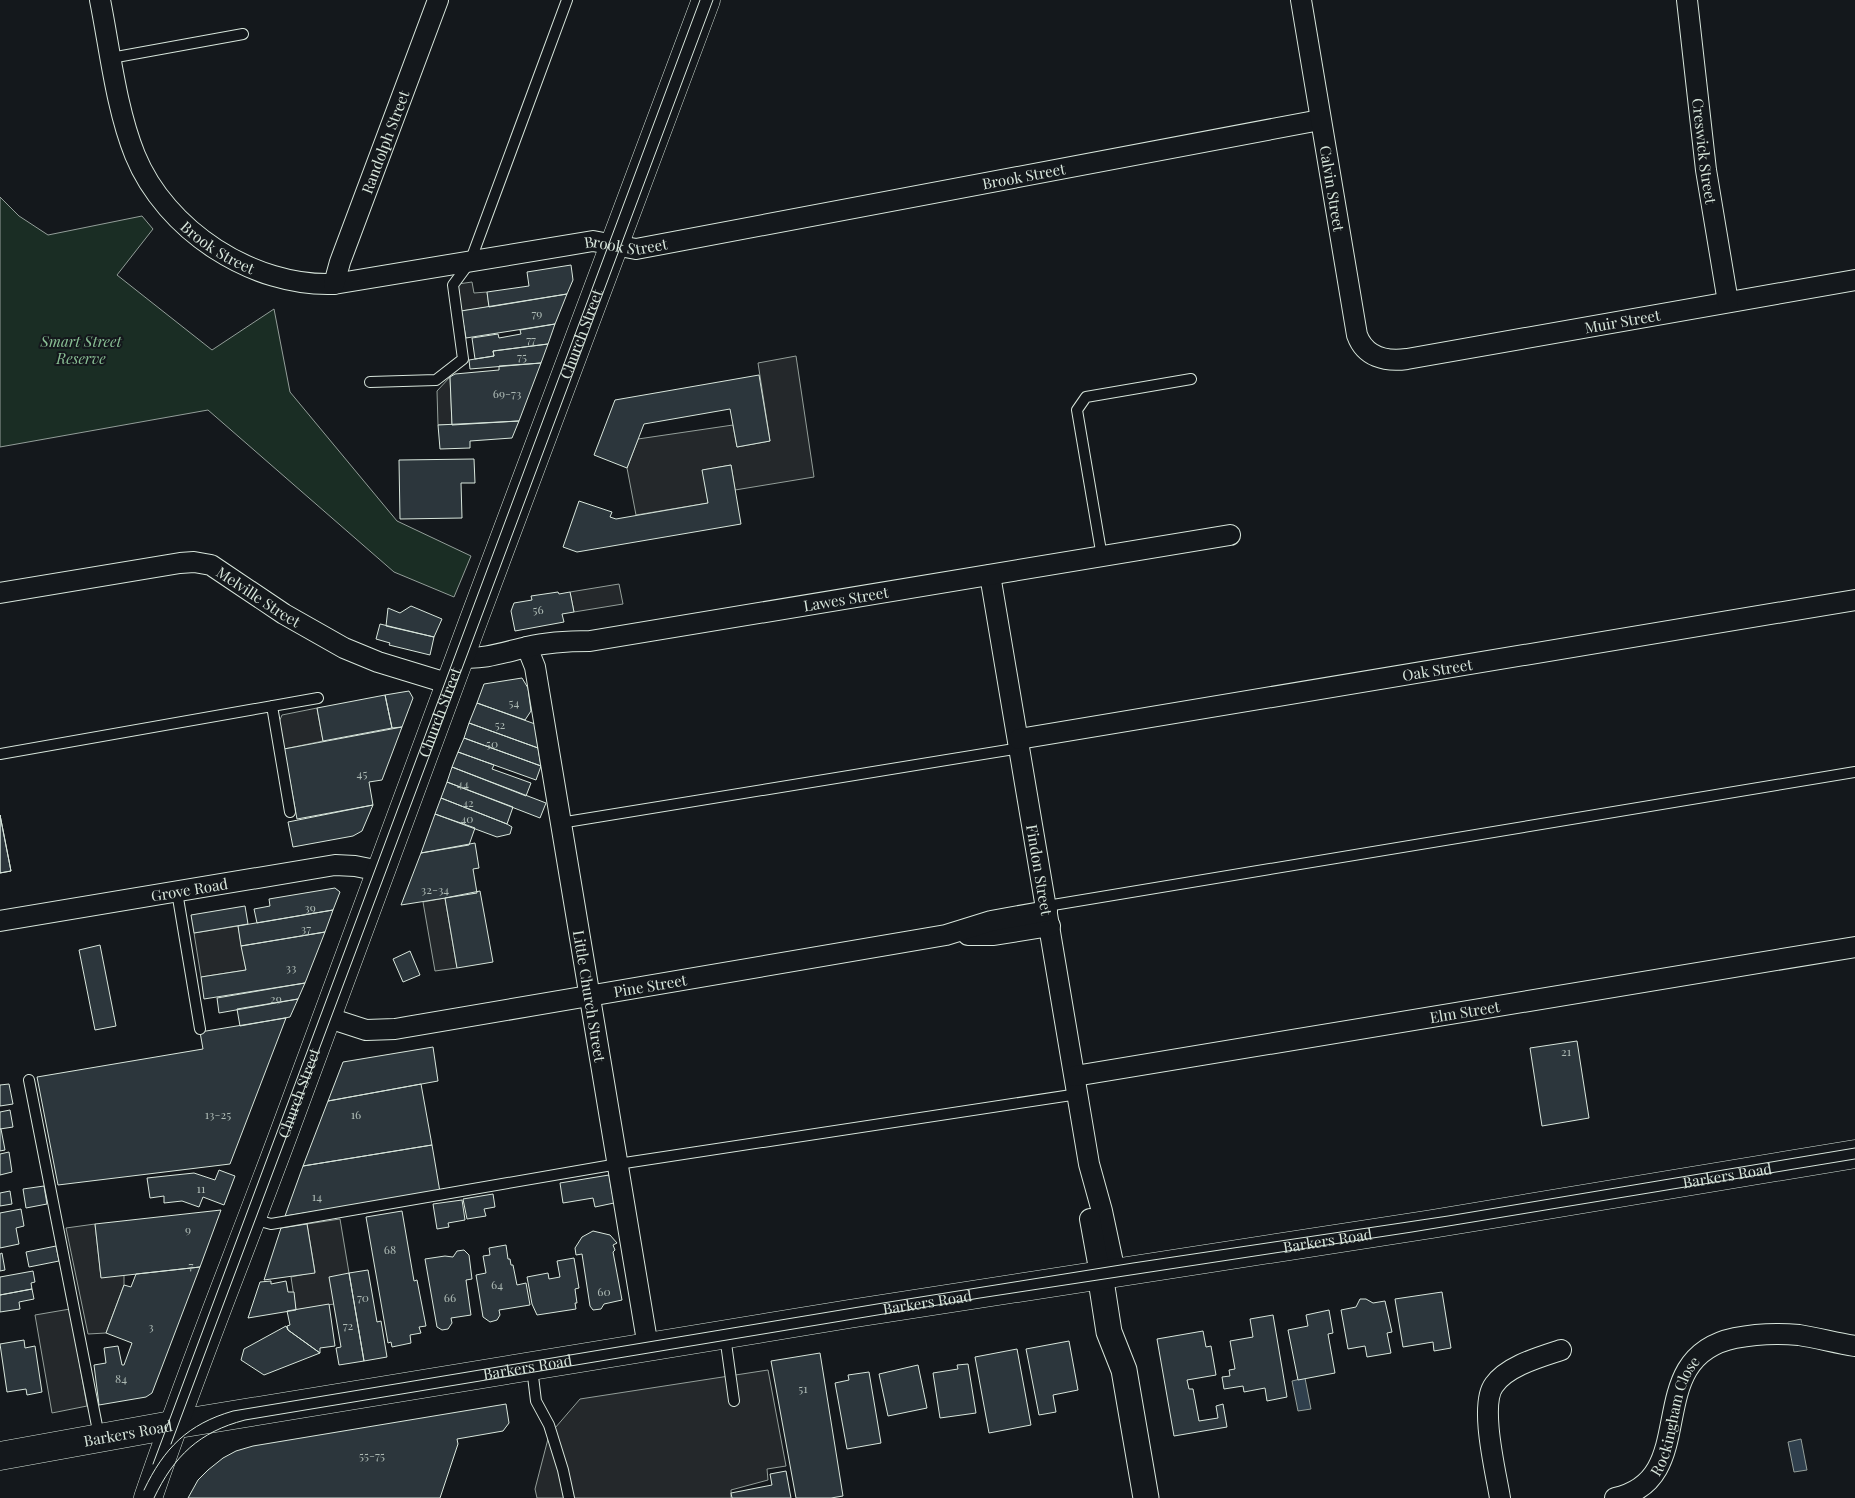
<svg xmlns="http://www.w3.org/2000/svg" width="1855" height="1498" font-family="'Playfair Display',serif">
  <style>
    .green { fill: #1a2d24; stroke: #939e99 }
    .parking { fill: #24282b; stroke: #939e99 }
    .water { fill: #2f3f4d; stroke: #939e99 }
    .building { fill: #2c363c; stroke: #d8e6dc }
    .lines { fill: none; stroke-linecap: round; stroke-linejoin: round }
    .service-casing { stroke: #d8e6dc; stroke-width: 12 }
    .minor-casing { stroke: #d8e6dc; stroke-width: 22 }
    .tertiary-casing { stroke: #d8e6dc; stroke-width: 27 }
    .primary-casing { stroke: #d8e6dc; stroke-width: 29 }
    .service { stroke: #14181c; stroke-width: 10 }
    .minor { stroke: #14181c; stroke-width: 20 }
    .tertiary { stroke: #14181c; stroke-width: 25 }
    .primary { stroke: #14181c; stroke-width: 28 }
    .tram { stroke: #d8e6dc; stroke-width: 1 }
    .labels { text-anchor: middle; dominant-baseline: central; stroke-width: 4; stroke-linejoin: round; paint-order: stroke }
    .number-label { font-size: 12px; fill: #adbab4 }
    .street-label { font-size: 15px; fill: #d8e6dc; stroke: #14181c }
    .park-label { font-size: 15px; font-style: italic; fill: #8ac095; stroke: #14181c }
  </style>
  <rect width="100%" height="100%" fill="#14181c"/>
  <path class="green" d="M 0,197 L 19,216 L 48,235 L 142,216 L 153,229 L 117,275 L 212,350 L 274,309 L 290,392 L 397,521 L 471,556 L 454,597 L 394,572 L 208,410 L 0,447 Z"/>
  <path class="parking" d="M 472,282 L 474,293 L 487,292 L 489,307 L 461,311 L 458,284 Z
    M 796,356 L 814,477 L 735,490 L 731,465 L 703,470 L 708,503 L 636,515 L 627,468 L 638,439 L 733,425 L 737,447 L 770,441 L 758,363 Z
    M 450,377 L 452,425 L 438,425 L 437,391 Z
    M 619,584 L 623,604 L 574,612 L 570,592 Z
    M 317,708 L 323,741 L 284,749 L 279,722 L 282,715 Z
    M 445,898 L 457,968 L 435,971 L 423,902 Z
    M 238,926 L 246,970 L 201,977 L 194,933 Z
    M 340,1219 L 349,1273 L 334,1304 L 296,1310 L 291,1277 L 315,1272 L 307,1224 Z
    M 95,1224 L 101,1277 L 124,1275 L 124,1285 L 106,1333 L 88,1334 L 66,1228 Z
    M 70,1309 L 87,1406 L 52,1413 L 35,1315 Z
    M 768,1370 L 786,1466 L 767,1469 L 768,1480 L 731,1490 L 731,1498 L 537,1498 L 535,1489 L 549,1435 L 580,1399 Z"/>
  <path class="water" d="M 1305,1378 L 1311,1409 L 1298,1411 L 1292,1381 Z
    M 1801,1439 L 1807,1470 L 1794,1472 L 1788,1442 Z"/>
  <path class="building" d="M 571,265 L 573,280 L 567,294 L 489,307 L 487,292 L 529,286 L 527,272 Z
    M 567,294 L 555,324 L 466,338 L 461,311 Z
    M 555,324 L 548,344 L 493,351 L 494,356 L 475,359 L 472,338 L 498,334 L 499,338 L 521,334 L 520,330 Z
    M 548,344 L 541,363 L 470,369 L 469,360 L 494,356 L 493,351 Z
    M 541,363 L 519,421 L 452,425 L 450,377 L 455,374 L 499,370 L 499,366 Z
    M 759,375 L 770,441 L 737,447 L 730,409 L 644,424 L 627,468 L 594,455 L 615,400 Z
    M 519,421 L 512,438 L 470,441 L 470,448 L 440,449 L 438,425 Z
    M 474,459 L 475,483 L 461,483 L 462,518 L 400,519 L 399,460 Z
    M 731,465 L 741,524 L 577,552 L 563,547 L 579,501 L 612,512 L 610,517 L 616,519 L 708,503 L 702,470 Z
    M 558,592 L 559,594 L 570,592 L 574,612 L 562,614 L 564,622 L 515,631 L 511,611 L 514,603 L 532,600 L 531,596 Z
    M 411,606 L 442,619 L 434,637 L 386,626 L 388,608 L 400,613 Z
    M 380,624 L 434,637 L 430,655 L 389,645 L 390,643 L 376,639 Z
    M 522,678 L 528,688 L 531,711 L 525,720 L 477,703 L 484,684 Z
    M 409,691 L 413,698 L 402,727 L 392,728 L 385,695 Z
    M 385,695 L 392,728 L 323,741 L 317,708 Z
    M 477,703 L 535,724 L 538,748 L 469,723 Z
    M 469,723 L 538,748 L 541,766 L 464,738 Z
    M 402,727 L 382,780 L 369,782 L 373,805 L 297,819 L 284,749 Z
    M 464,738 L 541,766 L 536,780 L 458,752 Z
    M 458,752 L 494,765 L 492,769 L 531,783 L 526,796 L 452,767 Z
    M 452,767 L 546,803 L 540,818 L 447,782 Z
    M 447,782 L 513,807 L 507,824 L 441,798 Z
    M 441,798 L 507,824 L 512,827 L 510,834 L 497,837 L 435,814 Z
    M 373,805 L 362,831 L 353,836 L 293,847 L 288,822 Z
    M 435,814 L 475,828 L 469,845 L 421,853 Z
    M 0,815 L 11,871 L 0,873 Z
    M 0,815 L 11,871 L 0,873 Z
    M 475,843 L 479,868 L 473,869 L 477,893 L 401,905 L 421,853 Z
    M 335,888 L 340,892 L 333,910 L 257,923 L 254,909 L 270,906 L 269,899 Z
    M 480,891 L 493,962 L 457,968 L 445,898 Z
    M 245,906 L 248,924 L 194,933 L 191,915 Z
    M 333,910 L 325,932 L 241,946 L 238,926 Z
    M 325,932 L 305,983 L 204,999 L 201,977 L 246,970 L 241,946 Z
    M 100,945 L 116,1026 L 95,1030 L 79,950 Z
    M 410,951 L 420,975 L 403,982 L 393,959 Z
    M 305,983 L 298,999 L 219,1013 L 217,998 Z
    M 298,999 L 290,1017 L 240,1026 L 237,1009 Z
    M 286,1018 L 230,1164 L 58,1185 L 37,1077 L 203,1049 L 200,1032 Z
    M 1577,1041 L 1589,1118 L 1542,1126 L 1530,1048 Z
    M 433,1047 L 438,1081 L 328,1101 L 343,1062 Z
    M 9,1084 L 13,1104 L 0,1106 L 0,1085 Z
    M 421,1084 L 432,1145 L 303,1166 L 328,1101 Z
    M 10,1110 L 13,1127 L 0,1129 L 0,1112 Z
    M 0,1129 L 1,1129 L 5,1150 L 0,1151 Z
    M 432,1145 L 440,1192 L 285,1216 L 303,1166 Z
    M 9,1152 L 12,1172 L 0,1175 L 0,1154 Z
    M 219,1170 L 235,1176 L 224,1205 L 203,1197 L 199,1207 L 182,1201 L 164,1203 L 164,1196 L 150,1198 L 147,1178 L 194,1173 L 215,1180 Z
    M 609,1175 L 614,1203 L 595,1207 L 593,1198 L 563,1203 L 560,1183 Z
    M 44,1186 L 47,1204 L 26,1208 L 23,1189 Z
    M 10,1191 L 12,1204 L 0,1206 L 0,1193 Z
    M 493,1194 L 495,1207 L 484,1209 L 486,1216 L 467,1219 L 463,1199 Z
    M 462,1200 L 465,1220 L 448,1223 L 449,1227 L 437,1229 L 433,1204 Z
    M 21,1209 L 24,1226 L 16,1228 L 19,1244 L 0,1248 L 0,1213 Z
    M 221,1210 L 200,1267 L 101,1278 L 95,1224 Z
    M 402,1211 L 414,1281 L 417,1280 L 426,1326 L 419,1327 L 421,1333 L 410,1335 L 411,1343 L 392,1347 L 391,1342 L 388,1343 L 366,1217 Z
    M 307,1224 L 315,1273 L 264,1280 L 281,1228 Z
    M 593,1231 L 610,1235 L 617,1243 L 613,1245 L 615,1250 L 613,1252 L 622,1300 L 604,1304 L 601,1309 L 593,1310 L 590,1306 L 582,1254 L 576,1255 L 575,1248 L 582,1237 Z
    M 506,1245 L 508,1259 L 510,1259 L 511,1265 L 513,1265 L 517,1285 L 526,1283 L 530,1305 L 499,1310 L 500,1315 L 497,1320 L 490,1322 L 483,1317 L 476,1275 L 486,1273 L 483,1256 L 490,1255 L 489,1248 Z
    M 56,1246 L 59,1261 L 29,1267 L 26,1252 Z
    M 464,1250 L 469,1255 L 472,1279 L 466,1280 L 471,1315 L 451,1318 L 452,1323 L 448,1329 L 442,1330 L 437,1327 L 425,1259 L 445,1256 L 453,1257 L 457,1251 Z
    M 2,1253 L 5,1270 L 0,1271 L 0,1254 Z
    M 574,1258 L 579,1288 L 575,1289 L 577,1303 L 575,1303 L 576,1309 L 537,1315 L 532,1304 L 527,1277 L 548,1273 L 549,1279 L 560,1277 L 557,1261 Z
    M 200,1267 L 152,1393 L 146,1397 L 99,1405 L 94,1365 L 106,1363 L 104,1348 L 118,1346 L 122,1365 L 124,1365 L 132,1343 L 106,1333 L 124,1285 L 131,1287 L 136,1274 Z
    M 368,1270 L 377,1322 L 381,1321 L 387,1357 L 364,1361 L 349,1273 Z
    M 33,1271 L 35,1282 L 31,1283 L 32,1289 L 0,1295 L 0,1277 Z
    M 349,1273 L 364,1361 L 339,1365 L 336,1348 L 341,1347 L 329,1277 Z
    M 271,1281 L 271,1284 L 286,1281 L 288,1292 L 294,1292 L 296,1310 L 248,1318 L 260,1282 Z
    M 32,1289 L 34,1299 L 19,1302 L 20,1309 L 0,1312 L 0,1295 Z
    M 1442,1292 L 1451,1348 L 1434,1351 L 1433,1342 L 1403,1347 L 1395,1299 Z
    M 1360,1299 L 1366,1299 L 1373,1303 L 1385,1301 L 1392,1332 L 1387,1333 L 1391,1353 L 1367,1357 L 1365,1346 L 1348,1349 L 1341,1310 L 1356,1307 Z
    M 329,1304 L 335,1346 L 320,1348 L 320,1353 L 288,1330 L 287,1326 L 290,1325 L 287,1311 Z
    M 1329,1310 L 1333,1333 L 1328,1334 L 1335,1373 L 1298,1380 L 1288,1330 L 1308,1326 L 1306,1315 Z
    M 1273,1315 L 1287,1397 L 1267,1401 L 1265,1388 L 1244,1392 L 1243,1386 L 1224,1389 L 1222,1377 L 1230,1376 L 1229,1370 L 1235,1369 L 1230,1341 L 1253,1337 L 1250,1319 Z
    M 286,1326 L 288,1330 L 320,1353 L 264,1375 L 241,1360 L 244,1349 Z
    M 1203,1331 L 1206,1347 L 1211,1346 L 1216,1375 L 1187,1380 L 1189,1389 L 1193,1389 L 1199,1421 L 1218,1418 L 1216,1406 L 1223,1404 L 1227,1427 L 1174,1436 L 1157,1339 Z
    M 24,1340 L 25,1348 L 35,1346 L 42,1392 L 27,1395 L 26,1389 L 7,1392 L 0,1344 Z
    M 1069,1341 L 1078,1390 L 1053,1395 L 1056,1412 L 1039,1415 L 1026,1349 Z
    M 1017,1349 L 1031,1425 L 989,1433 L 975,1357 Z
    M 820,1353 L 843,1496 L 831,1498 L 796,1498 L 771,1361 Z
    M 968,1364 L 976,1413 L 940,1418 L 933,1373 L 958,1369 L 957,1365 Z
    M 918,1365 L 927,1408 L 888,1416 L 879,1374 Z
    M 869,1372 L 881,1443 L 847,1449 L 835,1383 L 849,1380 L 848,1375 Z
    M 506,1404 L 509,1423 L 503,1431 L 457,1439 L 458,1444 L 440,1498 L 188,1498 L 198,1480 L 208,1470 L 223,1458 L 236,1451 L 253,1446 Z
    M 786,1471 L 791,1498 L 732,1498 L 731,1493 L 772,1485 L 770,1474 Z"/>
  <g class="lines">
    <defs>
      <path id="service" d="M 111,58 L 243,34
        M 370,382 L 436,380 L 463,359 L 453,285 L 470,262 L 567,0
        M 1102,557 L 1077,410 L 1086,397 L 1191,379
        M 272,706 L 290,812
        M 0,754 L 318,698
        M 560,823 L 1020,748
        M 177,892 L 200,1029
        M 1047,906 L 1855,772
        M 29,1080 L 99,1436
        M 253,1219 L 271,1224 L 277,1223 L 618,1164 L 1078,1094
        M 725,1336 L 734,1401
        M 532,1368 L 536,1401 L 549,1425 L 563,1470 L 569,1498"/>
      <g id="minor">
        <path id="s1" d="M 100,0 C 110,50 116,108 135,155 C 166,231 253,287 334,284 L 593,241 L 636,249 L 1320,120"/>
        <path id="s2" d="M 1301,0 L 1357,335 C 1365,357 1385,362 1407,359 L 1855,280"/>
        <path id="s3" d="M 1687,0 L 1706,170 L 1728,302"/>
        <path id="s4" d="M 334,284 L 340,262 L 438,0"/>
        <path id="s5" d="M 990,575 L 1089,1164 L 1102,1211 L 1115,1272"/>
        <path id="s6" d="M 0,593 L 180,563 L 194,562 L 211,565 L 284,614 L 344,648 L 378,662 L 450,684"/>
        <path id="s7" d="M 527,647 L 535,667 L 648,1347"/>
        <path id="s8" d="M 461,657 C 483,660 505,652 527,647 C 548,642 569,641 590,641 L 1230,535"/>
        <path id="s9" d="M 1019,739 L 1855,600"/>
        <path id="s10" d="M 0,921 L 335,865 L 355,866 L 380,871"/>
        <path d="M 968,935 L 994,935 L 1050,926"/>
        <path id="s11" d="M 326,1017 L 366,1030 L 395,1029 L 946,935 L 991,921 L 1047,911"/>
        <path id="s12" d="M 1075,1076 L 1855,947"/>
        <path d="M 1090,1219 L 1100,1274"/>
        <path d="M 1500,1498 C 1496,1473 1479,1405 1494,1385 C 1507,1366 1540,1357 1561,1350"/>
        <path id="s13" d="M 1615,1498 C 1704,1479 1638,1358 1735,1338 C 1755,1334 1779,1333 1799,1335 C 1818,1338 1836,1343 1855,1346"/>
      </g>
      <path id="tertiary" d="M 1100,1274 L 1109,1332 L 1124,1370 L 1146,1498"/>
      <g id="primary">
        <path id="s14" d="M 0,1456 L 166,1426 L 849,1314 L 1432,1224 L 1855,1154"/>
        <path id="s15" d="M 148,1498 C 191,1371 242,1247 288,1122 C 425,747 566,374 706,0"/>
      </g>
    </defs>
    <use href="#service" class="service-casing"/>
    <use href="#minor" class="minor-casing"/>
    <use href="#tertiary" class="tertiary-casing"/>
    <use href="#primary" class="primary-casing"/>
    <use href="#service" class="service"/>
    <use href="#minor" class="minor"/>
    <use href="#tertiary" class="tertiary"/>
    <use href="#primary" class="primary"/>
    <path class="tram" d="M 171,1444 L 713,0
      M 153,1464 L 700,0
      M 144,1490 C 164,1448 188,1424 233,1411 L 883,1303 L 1133,1263 L 1448,1216 L 1855,1148
      M 154,1498 C 174,1456 199,1432 245,1420 L 980,1298 L 1412,1232 L 1855,1159"/>
  </g>
  <g class="labels">
    <g class="number-label">
      <text x="537" y="313">79</text>
      <text x="531" y="339">77</text>
      <text x="522" y="356">75</text>
      <text x="507" y="393">69-73</text>
      <text x="538" y="609">56</text>
      <text x="514" y="702">54</text>
      <text x="500" y="724">52</text>
      <text x="492" y="743">50</text>
      <text x="362" y="773">45</text>
      <text x="463" y="783">44</text>
      <text x="468" y="802">42</text>
      <text x="467" y="818">40</text>
      <text x="435" y="889">32-34</text>
      <text x="310" y="907">39</text>
      <text x="306" y="928">37</text>
      <text x="291" y="967">33</text>
      <text x="276" y="998">29</text>
      <text x="1566" y="1051">21</text>
      <text x="218" y="1114">13-25</text>
      <text x="356" y="1114">16</text>
      <text x="201" y="1188">11</text>
      <text x="317" y="1196">14</text>
      <text x="188" y="1229">9</text>
      <text x="390" y="1249">68</text>
      <text x="191" y="1265">7</text>
      <text x="497" y="1284">64</text>
      <text x="604" y="1291">60</text>
      <text x="363" y="1297">70</text>
      <text x="450" y="1297">66</text>
      <text x="348" y="1325">72</text>
      <text x="151" y="1326">3</text>
      <text x="121" y="1378">84</text>
      <text x="803" y="1388">51</text>
      <text x="372" y="1455">55-75</text>
    </g>
    <g class="street-label">
      <text stroke="none"><textPath href="#s4" startOffset="151">Randolph Street</textPath></text>
      <text stroke="none"><textPath href="#s3" startOffset="152">Creswick Street</textPath></text>
      <text stroke="none"><textPath href="#s1" startOffset="1111">Brook Street</textPath></text>
      <text stroke="none"><textPath href="#s2" startOffset="191">Calvin Street</textPath></text>
      <text stroke="none"><textPath href="#s1" startOffset="706">Brook Street</textPath></text>
      <text stroke="none"><textPath href="#s1" startOffset="286">Brook Street</textPath></text>
      <text stroke="none"><textPath href="#s2" startOffset="619">Muir Street</textPath></text>
      <text stroke="none"><textPath href="#s15" startOffset="1242">Church Street</textPath></text>
      <text stroke="none"><textPath href="#s6" startOffset="271">Melville Street</textPath></text>
      <text stroke="none"><textPath href="#s8" startOffset="390">Lawes Street</textPath></text>
      <text stroke="none"><textPath href="#s9" startOffset="424">Oak Street</textPath></text>
      <text stroke="none"><textPath href="#s15" startOffset="838">Church Street</textPath></text>
      <text stroke="none"><textPath href="#s5" startOffset="299">Findon Street</textPath></text>
      <text stroke="none"><textPath href="#s10" startOffset="192">Grove Road</textPath></text>
      <text stroke="none"><textPath href="#s11" startOffset="330">Pine Street</textPath></text>
      <text stroke="none"><textPath href="#s7" startOffset="355">Little Church Street</textPath></text>
      <text stroke="none"><textPath href="#s12" startOffset="395">Elm Street</textPath></text>
      <text stroke="none"><textPath href="#s15" startOffset="432">Church Street</textPath></text>
      <text stroke="none"><textPath href="#s14" startOffset="1750">Barkers Road</textPath></text>
      <text stroke="none"><textPath href="#s14" startOffset="1345">Barkers Road</textPath></text>
      <text stroke="none"><textPath href="#s14" startOffset="940">Barkers Road</textPath></text>
      <text stroke="none"><textPath href="#s14" startOffset="535">Barkers Road</textPath></text>
      <text stroke="none"><textPath href="#s13" startOffset="109">Rockingham Close</textPath></text>
      <text stroke="none"><textPath href="#s14" startOffset="130">Barkers Road</textPath></text>
    </g>
    <g class="park-label">
      <text x="81" y="341">Smart Street<tspan x="81" dy="17">Reserve</tspan></text>
    </g>
  </g>
</svg>
